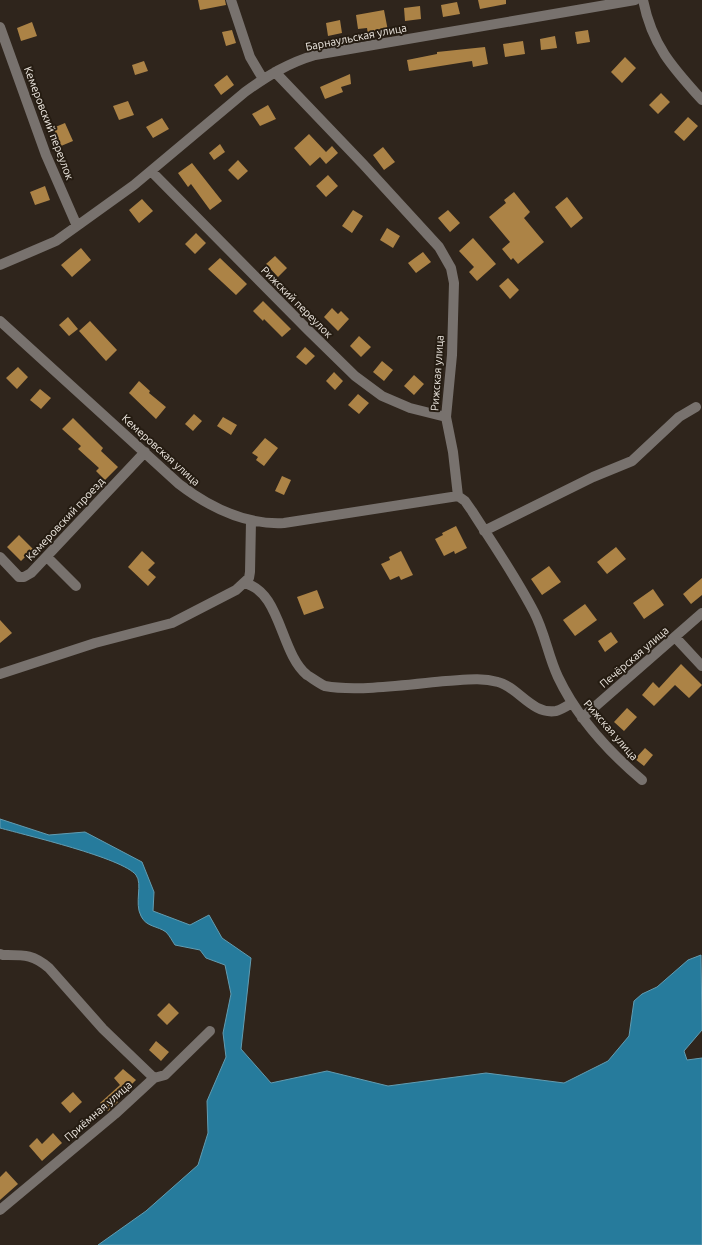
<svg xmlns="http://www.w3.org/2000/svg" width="702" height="1245" font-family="Ubuntu,sans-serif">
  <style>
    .water { fill: #267b9c; stroke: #629cb1 }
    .building { fill: #ac8346 }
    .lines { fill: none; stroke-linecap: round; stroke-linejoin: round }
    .minor { stroke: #78726e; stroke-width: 10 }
    .labels { text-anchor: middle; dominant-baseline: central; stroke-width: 4; stroke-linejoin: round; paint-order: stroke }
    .street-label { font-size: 11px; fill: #eee8e1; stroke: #251c12 }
  </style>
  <rect width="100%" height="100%" fill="#2f251c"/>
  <path class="water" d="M 0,819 L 49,835 L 85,832 L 142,862 L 154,892 L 153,911 L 190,925 L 209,915 L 222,938 L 251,958 L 241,1049 L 271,1083 L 327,1071 L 388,1086 L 486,1073 L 564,1083 L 608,1061 L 629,1036 L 634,1001 L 642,994 L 657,987 L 688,960 L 701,955 L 702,1030 L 684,1051 L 687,1060 L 702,1058 L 702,1245 L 98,1245 L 146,1211 L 198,1165 L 208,1133 L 207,1101 L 226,1057 L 223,1033 L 231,994 L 225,965 L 206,958 L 200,950 L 175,945 C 172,941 170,936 166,932 C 158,926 146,927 141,916 C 134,903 143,884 136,875 C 123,858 25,835 0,828 Z"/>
  <path class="building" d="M 198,0 L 225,0 L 226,5 L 200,10 Z
    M 478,0 L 506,0 L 506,4 L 480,9 Z
    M 457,2 L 460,14 L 443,17 L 441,5 Z
    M 420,6 L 421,19 L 405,21 L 404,8 Z
    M 384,10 L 388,31 L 368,35 L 367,28 L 358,29 L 356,15 Z
    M 340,20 L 342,33 L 328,36 L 326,23 Z
    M 32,22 L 37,36 L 21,41 L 17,28 Z
    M 232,30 L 236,43 L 226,46 L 222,32 Z
    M 588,30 L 590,42 L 577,44 L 575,32 Z
    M 555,36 L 557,48 L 541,50 L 540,39 Z
    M 523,41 L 525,54 L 505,57 L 503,44 Z
    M 485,47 L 488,64 L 473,67 L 472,61 L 409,71 L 407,60 L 437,54 L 437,52 Z
    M 625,57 L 636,68 L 622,83 L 611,72 Z
    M 144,61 L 148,71 L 135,75 L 132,65 Z
    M 350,74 L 351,84 L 341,87 L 343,92 L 325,99 L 320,87 Z
    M 227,75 L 234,85 L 221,95 L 214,85 Z
    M 661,93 L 670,102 L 658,114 L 649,105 Z
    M 128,101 L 134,115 L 119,120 L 113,106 Z
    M 268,105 L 276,119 L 260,126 L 252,114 Z
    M 688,117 L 698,126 L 684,141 L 674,132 Z
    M 162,118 L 169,129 L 153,138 L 146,127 Z
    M 65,123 L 73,141 L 61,146 L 53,128 Z
    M 309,134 L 326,152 L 332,146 L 338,153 L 326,164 L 320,157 L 310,166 L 294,148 Z
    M 220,144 L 225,152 L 214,160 L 209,153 Z
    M 383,147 L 395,162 L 384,170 L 373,155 Z
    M 238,160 L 248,171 L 238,180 L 228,170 Z
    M 192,163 L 222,201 L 210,210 L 191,184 L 188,187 L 178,173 Z
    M 328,175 L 338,186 L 326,197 L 316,186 Z
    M 45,186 L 50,200 L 35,205 L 30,192 Z
    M 514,192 L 530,212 L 524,218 L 544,242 L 518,264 L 513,258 L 511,260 L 502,249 L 510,242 L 489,217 L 506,203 L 504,200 Z
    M 567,197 L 583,218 L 571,228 L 555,207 Z
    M 142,199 L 153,211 L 139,223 L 129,210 Z
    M 353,210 L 363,216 L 352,233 L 342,226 Z
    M 448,210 L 460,223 L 450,232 L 438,218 Z
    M 387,228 L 400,236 L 393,248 L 380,240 Z
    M 196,233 L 206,243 L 195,254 L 185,244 Z
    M 473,238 L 496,264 L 477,281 L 469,272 L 474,267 L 459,251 Z
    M 81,248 L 91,260 L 72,277 L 61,265 Z
    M 423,252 L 431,262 L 416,273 L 408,263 Z
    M 275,256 L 287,268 L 278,277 L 266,264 Z
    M 220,258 L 247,284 L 236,295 L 208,269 Z
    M 508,278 L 519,290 L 510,299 L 499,286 Z
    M 263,301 L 291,329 L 282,337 L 264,319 L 263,321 L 253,311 Z
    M 332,308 L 338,314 L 341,311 L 349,319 L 338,331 L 324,317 Z
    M 68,317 L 78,329 L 69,336 L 59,325 Z
    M 90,321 L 117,350 L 106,361 L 79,331 Z
    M 359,336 L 371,347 L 361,357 L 350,346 Z
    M 305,347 L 315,356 L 306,365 L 296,357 Z
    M 382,361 L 393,370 L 384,381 L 373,372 Z
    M 18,367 L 28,377 L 17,389 L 6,378 Z
    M 334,372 L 343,381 L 335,390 L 326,381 Z
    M 414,375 L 424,384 L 414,395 L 404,386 Z
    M 139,381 L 150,391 L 149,393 L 166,407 L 156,419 L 129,393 Z
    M 40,389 L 51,398 L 41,409 L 30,400 Z
    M 358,394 L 369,403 L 359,414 L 348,405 Z
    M 194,414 L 202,421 L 193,431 L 185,424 Z
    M 223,417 L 237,425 L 231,435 L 217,426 Z
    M 73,418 L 103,448 L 101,451 L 118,467 L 105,480 L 96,471 L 99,468 L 78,449 L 81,446 L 62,429 Z
    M 265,438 L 278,448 L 264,466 L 256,460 L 258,457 L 252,453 Z
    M 282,476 L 291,480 L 284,495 L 275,491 Z
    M 456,526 L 467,548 L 455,554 L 454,551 L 444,556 L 435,539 L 443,535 L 442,533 Z
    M 19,535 L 33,549 L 21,561 L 7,547 Z
    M 616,547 L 626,559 L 607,574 L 597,562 Z
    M 142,551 L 155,563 L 148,570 L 156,577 L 148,586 L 128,567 Z
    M 401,551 L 413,575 L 401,580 L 399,576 L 390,580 L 381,564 L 390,560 L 389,557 Z
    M 549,566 L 561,582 L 542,595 L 531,579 Z
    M 702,578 L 702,595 L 691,604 L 683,594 Z
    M 653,589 L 664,605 L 644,619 L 633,603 Z
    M 317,590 L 324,608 L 304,615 L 297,597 Z
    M 585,604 L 597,620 L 575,636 L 563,620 Z
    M 0,620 L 12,633 L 0,643 Z
    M 611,632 L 618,642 L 605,652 L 598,641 Z
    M 681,664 L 702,685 L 689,698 L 675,685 L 654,706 L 642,695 L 653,682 L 659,688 Z
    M 627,708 L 637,717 L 624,731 L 614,722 Z
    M 645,748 L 653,755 L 644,766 L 635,759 Z
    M 169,1003 L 179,1013 L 167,1025 L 157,1015 Z
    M 156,1041 L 169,1052 L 161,1061 L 149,1050 Z
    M 123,1069 L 136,1080 L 116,1100 L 118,1102 L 108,1111 L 100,1103 L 120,1085 L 114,1078 Z
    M 73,1092 L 82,1102 L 70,1113 L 61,1103 Z
    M 53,1133 L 62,1143 L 42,1161 L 29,1146 L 37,1138 L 42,1144 Z
    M 6,1171 L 18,1184 L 0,1200 L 0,1177 Z"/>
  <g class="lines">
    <path class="minor" d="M 231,0 L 250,57 L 263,79
      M 643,0 C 652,45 672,67 702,100
      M 0,27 L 46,155 L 77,226
      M 275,72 L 363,164 L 439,247 L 451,268 L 454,283 L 452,355 L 446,417 L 453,452 L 458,496 L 465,501 L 472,511 C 493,544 516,577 534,612 C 545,633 548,656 558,677 C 577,717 609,752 642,780
      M 151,171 L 308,330 L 355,376 L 382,396 L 410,408 L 446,417
      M 0,265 L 56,241 L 77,226 L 134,185 L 245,92 C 267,76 288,63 315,55 L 635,0
      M 0,321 L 179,484 C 209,507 246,525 284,523 L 458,496
      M 484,531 L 593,477 L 632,461 L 679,417 L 696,407
      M 0,557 L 19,577 L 24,577 L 31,573 L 145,452
      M 47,557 L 76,586
      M 244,583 C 281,591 280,653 307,675 C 312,678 320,684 325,686 C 357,692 413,684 446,681 C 464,680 480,677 498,682 C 518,687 532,715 556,711 C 561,710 567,706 572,703
      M 675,637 L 702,666
      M 0,674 L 95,643 L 172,623 L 236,590 L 249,578 L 250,572 L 251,521
      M 582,718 L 702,613
      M 0,954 L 3,955 C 24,955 33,954 49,968 L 103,1029 L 154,1078
      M 0,1210 L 115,1114 L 154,1078 L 165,1075 L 210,1031"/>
  </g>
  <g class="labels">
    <g class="street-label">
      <text transform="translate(356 37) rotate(-11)">Барнаульская улица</text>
      <text transform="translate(49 123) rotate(69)">Кемеровский переулок</text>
      <text transform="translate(297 302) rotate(45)">Рижский переулок</text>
      <text transform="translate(437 373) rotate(-86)">Рижская улица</text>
      <text transform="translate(161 450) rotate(42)">Кемеровская улица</text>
      <text transform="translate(65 519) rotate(-47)">Кемеровский проезд</text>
      <text transform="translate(634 657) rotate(-41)">Печёрская улица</text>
      <text transform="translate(611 730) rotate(49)">Рижская улица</text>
      <text transform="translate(98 1111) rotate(-41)">Приёмная улица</text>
    </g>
  </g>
</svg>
